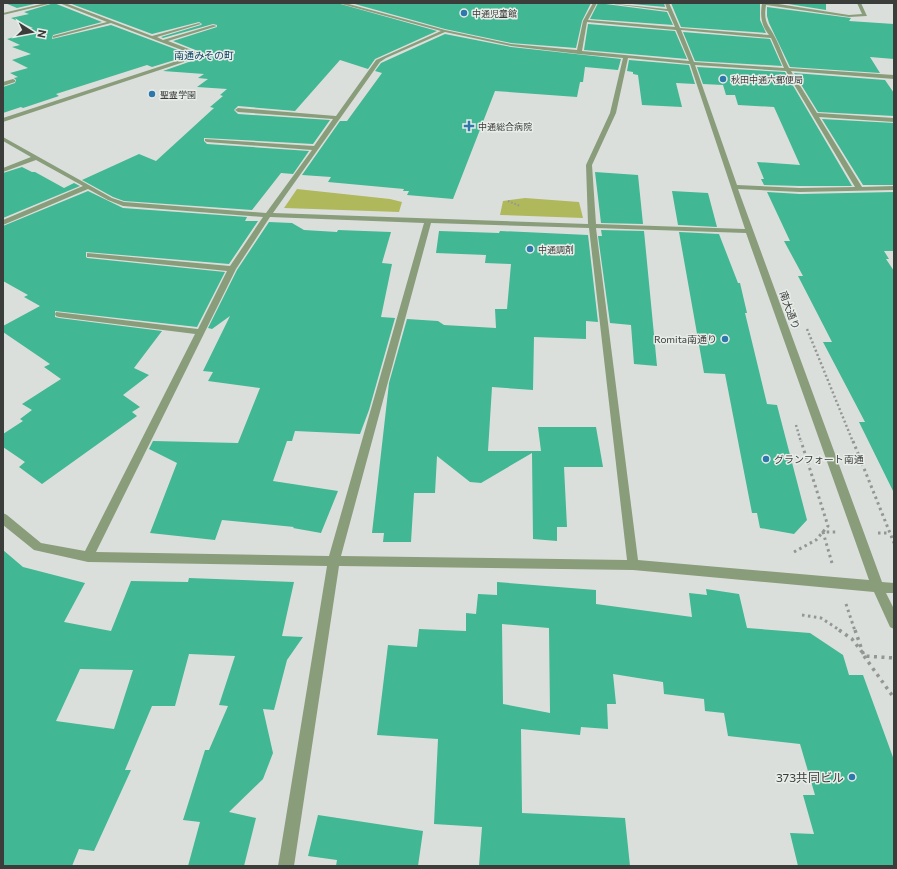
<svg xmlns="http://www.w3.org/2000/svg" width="897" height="869" font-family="Commissioner,'Noto Sans JP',sans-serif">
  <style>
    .green { fill: #b0b85c }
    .building { fill: #41b793; fill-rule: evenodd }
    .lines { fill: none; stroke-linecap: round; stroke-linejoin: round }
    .path-far4 { stroke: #939694; stroke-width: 1; stroke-dasharray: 1 1.5; stroke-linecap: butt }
    .path-far3 { stroke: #939694; stroke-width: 2; stroke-dasharray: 1.5 2; stroke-linecap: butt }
    .path-far2 { stroke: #939694; stroke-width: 2.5; stroke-dasharray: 2 2.5; stroke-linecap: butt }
    .path-far1 { stroke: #939694; stroke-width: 3; stroke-dasharray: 2.5 3.5; stroke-linecap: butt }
    .path { stroke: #939694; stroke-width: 3.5; stroke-dasharray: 3 4.5; stroke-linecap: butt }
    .minor { fill: #899d7b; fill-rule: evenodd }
    .poi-dot { fill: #2f78ac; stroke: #e8ede9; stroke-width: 1.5 }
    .labels { text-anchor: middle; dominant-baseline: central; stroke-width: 3; stroke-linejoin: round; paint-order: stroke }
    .far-poi-label { font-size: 9px; fill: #3b3d3b; stroke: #e8ede9; text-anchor: start }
    .far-quarter-label { font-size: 10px; fill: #053c5e; stroke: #e8ede9 }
    .street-label { font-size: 10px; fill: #3b3d3b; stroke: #e8ede9 }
    .poi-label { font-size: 10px; fill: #3b3d3b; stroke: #e8ede9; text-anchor: end }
    .near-poi-label { font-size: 12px; fill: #3b3d3b; stroke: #e8ede9; text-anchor: end }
  </style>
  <rect width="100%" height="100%" fill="#dbdfdc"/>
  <path class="green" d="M 297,189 L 390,199 L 402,202 L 399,212 L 284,208 Z
    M 525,198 L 579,202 L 583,218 L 500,215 L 503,201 Z"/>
  <path class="building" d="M 5,3 L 39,3 L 17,8 Z
    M 54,3 L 102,22 L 53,35 L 52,39 L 111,25 L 191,55 L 152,67 L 147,65 L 56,94 L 59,96 L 23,108 L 21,107 L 3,113 L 3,87 L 15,83 L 16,80 L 14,78 L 18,77 L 10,73 L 28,68 L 12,60 L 31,54 L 12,47 L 20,45 L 7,39 L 29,33 L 23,30 L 33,28 L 11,18 L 29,14 L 24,12 Z
    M 69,3 L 337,3 L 437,31 L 375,59 L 368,69 L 340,60 L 295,111 L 238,106 L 234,110 L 238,114 L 330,120 L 313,144 L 204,138 L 204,141 L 207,144 L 309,151 L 293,174 L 281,173 L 252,210 L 124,201 L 113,197 L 82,180 L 139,154 L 156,161 L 214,108 L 210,107 L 223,96 L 220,95 L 227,89 L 197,87 L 208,79 L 198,78 L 204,74 L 163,71 L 203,57 L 203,53 L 173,41 L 217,27 L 217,25 L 213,24 L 163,38 L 161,37 L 201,25 L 202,24 L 199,22 L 152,34 Z
    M 351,3 L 591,3 L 582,21 L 576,48 L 511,43 L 445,29 Z
    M 598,3 L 667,12 L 673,25 L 590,19 Z
    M 621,3 L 664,3 L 665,7 Z
    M 671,3 L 760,3 L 760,20 L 766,33 L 681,27 Z
    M 782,3 L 826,3 L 826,10 Z
    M 767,7 L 851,18 L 849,21 L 894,24 L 894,59 L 870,57 L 880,73 L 790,67 L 769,23 L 767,16 Z
    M 588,24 L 675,31 L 687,59 L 584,50 Z
    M 683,32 L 770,39 L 782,66 L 695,61 Z
    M 445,34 L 511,47 L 621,59 L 618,70 L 585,67 L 583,82 L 580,82 L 577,97 L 495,91 L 453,199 L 407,195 L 409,191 L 403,191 L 404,189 L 328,182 L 331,177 L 302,175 L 340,121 L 347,121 L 382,73 L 375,71 L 381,63 Z
    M 629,60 L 689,65 L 695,84 L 676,83 L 682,107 L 642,105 L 638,75 L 633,74 L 633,72 L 627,71 Z
    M 697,67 L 785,72 L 852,186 L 800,186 L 764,185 L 761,179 L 764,179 L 757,162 L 800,165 L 774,107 L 738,105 L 735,95 L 726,95 L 723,85 L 703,84 Z
    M 794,73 L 885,80 L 894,93 L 894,116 L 818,112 Z
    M 822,119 L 894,123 L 894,185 L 863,185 Z
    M 22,167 L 32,172 L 35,172 L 64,188 L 74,183 L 80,186 L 3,218 L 3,173 Z
    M 595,172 L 638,175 L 643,224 L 601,223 Z
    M 88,191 L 123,208 L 247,217 L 245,221 L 258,221 L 229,264 L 86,252 L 86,257 L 87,258 L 225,272 L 197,327 L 55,311 L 55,317 L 59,318 L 162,331 L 134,368 L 149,375 L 123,395 L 140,407 L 132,412 L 137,416 L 42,484 L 19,467 L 25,462 L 3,447 L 3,434 L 23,421 L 20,419 L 32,410 L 22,404 L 61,379 L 44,367 L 50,364 L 3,332 L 3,326 L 40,306 L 24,297 L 28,295 L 3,281 L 3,226 Z
    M 672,191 L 708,193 L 717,227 L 678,225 Z
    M 767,192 L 800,194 L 894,192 L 894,251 L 884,251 L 889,259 L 886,259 L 894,271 L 894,493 L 859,422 L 865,422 L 823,342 L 832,342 L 798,276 L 803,276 L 784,241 L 790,241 Z
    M 269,222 L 292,223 L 304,230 L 337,232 L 338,230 L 391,232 L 382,263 L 392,264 L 381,317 L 395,318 L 369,410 L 360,434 L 295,431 L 292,441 L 287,441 L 273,481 L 338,491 L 321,533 L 293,528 L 294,527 L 222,520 L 215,540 L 150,533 L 177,463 L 149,449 L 153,441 L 238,443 L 260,388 L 208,381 L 213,372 L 203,371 L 230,316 L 212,329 L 208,328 L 237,270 Z
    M 601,230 L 644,231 L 657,366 L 634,364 L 631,325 L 610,323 L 598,236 L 602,236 Z
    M 439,231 L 499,233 L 500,231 L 588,235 L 598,322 L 586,321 L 586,339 L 534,337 L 533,390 L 492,387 L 488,451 L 541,451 L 538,427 L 596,427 L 603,467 L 564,467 L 567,527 L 557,527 L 557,541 L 533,539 L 532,453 L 481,483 L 470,482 L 437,456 L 435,493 L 414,493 L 411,542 L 383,542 L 384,533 L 372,533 L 389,383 L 407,319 L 438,321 L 444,325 L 496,328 L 495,309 L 507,309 L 511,264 L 485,263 L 486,255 L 436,253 Z
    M 679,232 L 719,234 L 738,283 L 740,283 L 747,313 L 745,313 L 767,404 L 777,405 L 807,520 L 794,534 L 760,528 L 757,513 L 752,513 L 725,374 L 704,373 Z
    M 3,550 L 23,567 L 85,583 L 64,622 L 111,631 L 131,581 L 188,582 L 189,578 L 294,582 L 282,636 L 303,637 L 287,660 L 274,710 L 263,709 L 273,753 L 263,779 L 229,812 L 256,818 L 244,866 L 188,866 L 200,822 L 183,820 L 205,750 L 209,750 L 228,706 L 219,705 L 235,656 L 189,654 L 175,706 L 152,706 L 125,770 L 131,770 L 94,851 L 79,849 L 72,866 L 3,866 ZM 80,669 L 133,670 L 114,729 L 56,721 Z
    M 497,582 L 596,590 L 596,604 L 692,617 L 689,593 L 707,595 L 706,589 L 739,594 L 747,628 L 810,633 L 843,655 L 849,675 L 863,675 L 894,760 L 894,866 L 798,866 L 790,833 L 814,834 L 803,795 L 815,795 L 800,744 L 728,736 L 724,713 L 705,711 L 704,699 L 664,694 L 663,682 L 613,674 L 616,704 L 607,704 L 608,729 L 581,727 L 580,735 L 521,729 L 522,813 L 625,818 L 630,866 L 479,866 L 482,827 L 434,824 L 438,739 L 377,735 L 388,645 L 417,647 L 419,629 L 466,631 L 466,613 L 476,614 L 478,594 L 497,595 ZM 502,624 L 549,628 L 550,713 L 503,704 Z
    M 318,815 L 423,831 L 418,866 L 336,866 L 337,860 L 308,856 Z"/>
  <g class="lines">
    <path class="path-far4" d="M 889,3 L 894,3"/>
    <path class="path-far3" d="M 508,201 L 520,206"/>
    <path class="path-far2" d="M 807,329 L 853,442
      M 796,425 L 801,442"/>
    <path class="path-far1" d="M 853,441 L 894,543
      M 878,533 L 890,533
      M 794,552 L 816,540 L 828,526 L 801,441
      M 832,563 L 823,532 L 837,532
      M 846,604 L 855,631
      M 802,615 L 821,618 L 841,631"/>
    <path class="path" d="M 839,630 L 852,639 L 862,652
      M 855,630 L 864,656 L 894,658
      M 864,656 L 894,698"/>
    <path class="minor" d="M 46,3 L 53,3 L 3,15 L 3,13 Z
      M 59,3 L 65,3 L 152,36 L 199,23 L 201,24 L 157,37 L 163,40 L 213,25 L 217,26 L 168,41 L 202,54 L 202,56 L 3,122 L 3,118 L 195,55 L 111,23 L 53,38 L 53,36 L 107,22 Z
      M 338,3 L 345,3 L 445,30 L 511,44 L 577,50 L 583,21 L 593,3 L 597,3 L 588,20 L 675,27 L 668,11 L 606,3 L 667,9 L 665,3 L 669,3 L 680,28 L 769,35 C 761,25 760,16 762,3 L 772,3 L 849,15 L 862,14 L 857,3 L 861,3 L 867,16 L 849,17 L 766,5 C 763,24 769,24 776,39 C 781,49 784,59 789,68 L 894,75 L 894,79 L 791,71 L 817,113 L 894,118 L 894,122 L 819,117 L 862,187 L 894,186 L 894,190 L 800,192 L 738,189 L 882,582 L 894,583 L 894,593 L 886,593 L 894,609 L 894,629 L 890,627 L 874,592 L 633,570 L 339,566 L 294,866 L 278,866 L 327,566 L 88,562 L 34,550 L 3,525 L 3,513 L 7,515 L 41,543 L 85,551 L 195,334 L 59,317 L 56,316 L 55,314 L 56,312 L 198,329 L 227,271 L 90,257 L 87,257 L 87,253 L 230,266 L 263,217 L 123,206 L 108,200 L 88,189 L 3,225 L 3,220 L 83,186 L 36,160 L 3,172 L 3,168 L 31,157 L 3,141 L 3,137 L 112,198 L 124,202 L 266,213 L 312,150 L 207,142 L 205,141 L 205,139 L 314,146 L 333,119 L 238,112 L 235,110 L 238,108 L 336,116 L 376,60 L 441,31 ZM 587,22 L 676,30 L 689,61 L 582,51 ZM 681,30 L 771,38 L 784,68 L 694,62 ZM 445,32 L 511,46 L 579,54 L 623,58 L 610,113 L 586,165 L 588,224 L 273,213 L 380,62 L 386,58 ZM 628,58 L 690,64 L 745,229 L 596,224 L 592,165 L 616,113 ZM 695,65 L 786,71 L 855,187 L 800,188 L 737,185 ZM 270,217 L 424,223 L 329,556 L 96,552 L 236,269 ZM 431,223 L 589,228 L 627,560 L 341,556 ZM 596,228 L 746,233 L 869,580 L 638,560 Z
      M 13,79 L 15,80 L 15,82 L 3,86 L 3,82 Z"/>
  </g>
  <g class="poi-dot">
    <circle cx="464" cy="13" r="4"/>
    <circle cx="723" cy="79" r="4"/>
    <circle cx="152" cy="94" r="4"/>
    <path d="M467 120h4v4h4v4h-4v4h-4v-4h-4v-4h4z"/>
    <circle cx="530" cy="249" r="4"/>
    <circle cx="725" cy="339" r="4"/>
    <circle cx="766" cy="459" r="4"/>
    <circle cx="852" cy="777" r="4"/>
  </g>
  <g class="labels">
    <g class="far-poi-label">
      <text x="472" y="13">中通児童館</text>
      <text x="731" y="79">秋田中通六郵便局</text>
      <text x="160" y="94">聖霊学園</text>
      <text x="478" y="126">中通総合病院</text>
      <text x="538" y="249">中通調剤</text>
    </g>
    <g class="far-quarter-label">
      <text x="204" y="55">南通みその町</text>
    </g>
    <g class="street-label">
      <text transform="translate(790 310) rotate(70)">南大通り</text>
    </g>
    <g class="poi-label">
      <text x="717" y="339">Romita南通り</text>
      <text x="774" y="459" text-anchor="start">グランフォート南通</text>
    </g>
    <g class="near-poi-label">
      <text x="844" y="777">373共同ビル</text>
    </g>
  </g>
  <rect width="897" height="869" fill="none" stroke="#3b3d3b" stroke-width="8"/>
  <g transform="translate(32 32) rotate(101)" stroke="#e8ede9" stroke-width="3" paint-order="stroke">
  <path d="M0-3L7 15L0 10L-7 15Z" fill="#3b3d3b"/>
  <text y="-6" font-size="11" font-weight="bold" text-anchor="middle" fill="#3b3d3b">N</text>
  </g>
</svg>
